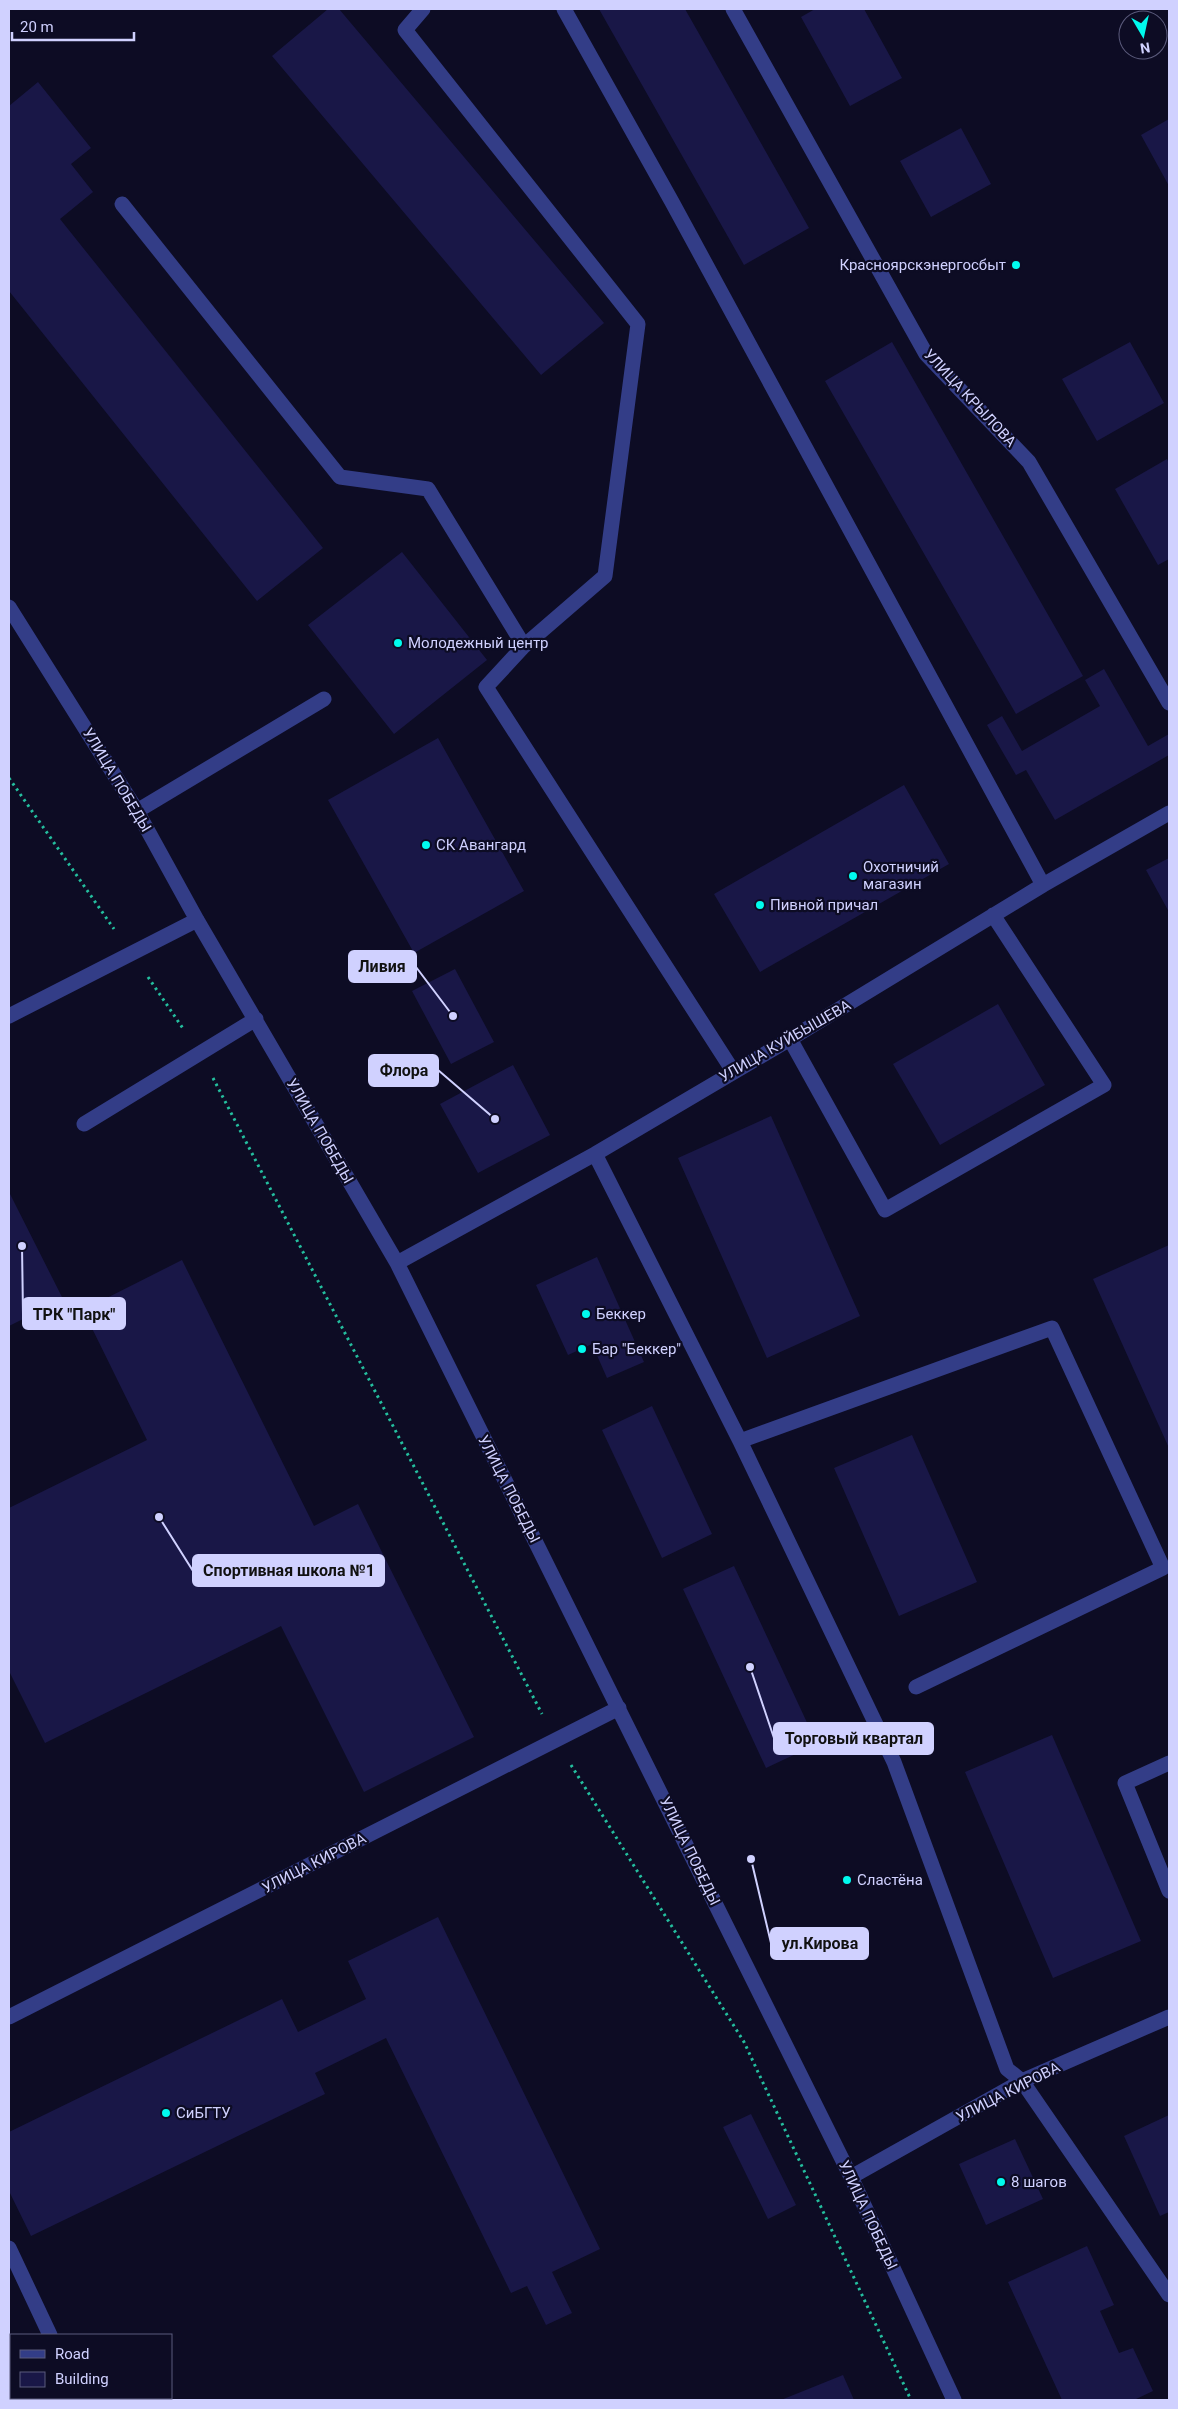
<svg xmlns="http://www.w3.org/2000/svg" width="1178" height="2409" font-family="Roboto,sans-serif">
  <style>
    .building { fill: #191747 }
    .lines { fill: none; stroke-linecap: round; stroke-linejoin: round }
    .path { stroke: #24be9e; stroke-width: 3; stroke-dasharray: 2.5 4; stroke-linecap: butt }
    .minor { stroke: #333d87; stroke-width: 15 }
    .poi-dot { fill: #00fbee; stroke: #0d0c24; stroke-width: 2 }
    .labels { text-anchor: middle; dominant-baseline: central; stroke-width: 4.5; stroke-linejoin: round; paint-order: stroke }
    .poi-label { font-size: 15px; fill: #d0d1ff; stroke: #0d0c24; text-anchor: start }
    .street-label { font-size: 15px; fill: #d0d1ff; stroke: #0d0c24 }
    .leader { fill: none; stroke: #d0d1ff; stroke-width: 2 }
    .callout-dot { fill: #d0d1ff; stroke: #0d0c24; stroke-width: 2 }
    .callout { fill: #d0d1ff; stroke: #d0d1ff; stroke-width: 2 }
    .callout-label { font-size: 16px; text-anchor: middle; font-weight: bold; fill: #111 }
  </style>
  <rect width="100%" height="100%" fill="#0d0c24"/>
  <path class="building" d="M 328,9 L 339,9 L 604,323 L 541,375 L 272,56 Z
    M 599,9 L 685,9 L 809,228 L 744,265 Z
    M 815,9 L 864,9 L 902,78 L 850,106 L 801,17 Z
    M 38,82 L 91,148 L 71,164 L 93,192 L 60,219 L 323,548 L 257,601 L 9,291 L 9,106 Z
    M 1169,119 L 1169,186 L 1141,135 Z
    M 961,128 L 991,184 L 931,217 L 900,161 Z
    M 892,342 L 1083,676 L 1016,714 L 825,381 Z
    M 1130,342 L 1164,403 L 1097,441 L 1062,379 Z
    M 1167,459 L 1169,463 L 1169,559 L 1158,565 L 1115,489 Z
    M 402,552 L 487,660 L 394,734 L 308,625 Z
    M 1104,669 L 1148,746 L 1169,734 L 1169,755 L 1055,820 L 1026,770 L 1016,775 L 987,725 L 1002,716 L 1022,751 L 1100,706 L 1085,680 Z
    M 438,738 L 524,891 L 414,953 L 328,800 Z
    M 904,785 L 949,864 L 760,972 L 714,894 Z
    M 1169,858 L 1169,912 L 1146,870 Z
    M 455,969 L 494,1042 L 451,1064 L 412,991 Z
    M 998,1004 L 1045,1085 L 940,1145 L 893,1064 Z
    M 513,1065 L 550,1135 L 478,1173 L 440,1104 Z
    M 771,1116 L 860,1316 L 767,1358 L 678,1158 Z
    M 9,1192 L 63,1299 L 9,1326 Z
    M 1169,1245 L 1169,1448 L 1093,1279 Z
    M 597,1257 L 644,1362 L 607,1378 L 592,1344 L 568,1355 L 536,1285 Z
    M 182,1260 L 314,1526 L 358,1504 L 474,1737 L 364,1792 L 281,1626 L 45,1743 L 9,1671 L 9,1508 L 147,1440 L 83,1310 Z
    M 652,1406 L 712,1534 L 662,1558 L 602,1430 Z
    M 912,1435 L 977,1582 L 899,1616 L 834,1468 Z
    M 734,1566 L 817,1744 L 766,1768 L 683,1589 Z
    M 1052,1735 L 1141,1941 L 1053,1978 L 965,1772 Z
    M 438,1917 L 600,2249 L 552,2272 L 572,2313 L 546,2325 L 527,2286 L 511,2293 L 386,2038 L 315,2073 L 325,2094 L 31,2236 L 9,2191 L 9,2132 L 282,1999 L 298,2032 L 366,1999 L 348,1961 Z
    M 751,2114 L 796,2205 L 768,2219 L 723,2127 Z
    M 1169,2115 L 1169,2212 L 1160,2216 L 1124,2136 Z
    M 1015,2139 L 1043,2199 L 986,2225 L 959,2164 Z
    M 1087,2246 L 1114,2305 L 1100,2311 L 1119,2353 L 1133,2348 L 1153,2391 L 1134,2400 L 1062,2400 L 1008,2282 Z
    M 843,2375 L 854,2400 L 781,2400 Z"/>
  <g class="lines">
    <path class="path" d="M 9,778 L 114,929
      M 148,977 L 184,1030
      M 213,1078 L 542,1714
      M 571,1765 L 744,2042 L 911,2400"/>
    <path class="minor" d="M 423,9 L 405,30 L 638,324 L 605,576 L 524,646
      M 564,9 L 672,202 L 1043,885
      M 733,9 L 926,354 L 1029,462 L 1169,703
      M 122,204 L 340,477 L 428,489 L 524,646 L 486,687 L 733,1071
      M 9,607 L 137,811 L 197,920 L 397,1263 L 851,2177 L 954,2400
      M 137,811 L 324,699
      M 9,1016 L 197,920
      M 790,1039 L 885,1210 L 1104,1085 L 993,915
      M 84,1124 L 256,1019
      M 595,1154 L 740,1441 L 894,1762 L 1007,2069 L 1022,2081 L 1169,2295
      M 397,1263 L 595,1154 L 790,1039 L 1043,885 L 1169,813
      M 740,1441 L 1052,1328 L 1163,1568 L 916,1687
      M 1169,1763 L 1125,1783 L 1169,1891
      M 9,2017 L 619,1708
      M 851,2177 L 1022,2081 L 1169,2017
      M 9,2248 L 50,2335
      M 93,2398 L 99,2400
      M 53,2400 L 59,2398"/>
  </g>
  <g class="poi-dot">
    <circle cx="1016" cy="265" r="5"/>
    <circle cx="398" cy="643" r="5"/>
    <circle cx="426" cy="845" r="5"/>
    <circle cx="853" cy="876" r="5"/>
    <circle cx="760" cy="905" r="5"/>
    <circle cx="586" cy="1314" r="5"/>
    <circle cx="582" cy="1349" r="5"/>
    <circle cx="847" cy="1880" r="5"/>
    <circle cx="166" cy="2113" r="5"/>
    <circle cx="1001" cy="2182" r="5"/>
  </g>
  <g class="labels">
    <g class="poi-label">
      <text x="1006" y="265" text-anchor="end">Красноярскэнергосбыт</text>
      <text x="408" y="643">Молодежный центр</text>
      <text x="436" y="845">СК Авангард</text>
      <text x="863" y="867">Охотничий<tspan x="863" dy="17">магазин</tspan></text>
      <text x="770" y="905">Пивной причал</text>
      <text x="596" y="1314">Беккер</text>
      <text x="592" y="1349">Бар "Беккер"</text>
      <text x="857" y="1880">Сластёна</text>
      <text x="176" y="2113">СиБГТУ</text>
      <text x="1011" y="2182">8 шагов</text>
    </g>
    <g class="street-label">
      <text transform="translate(970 398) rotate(47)">УЛИЦА КРЫЛОВА</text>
      <text transform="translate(117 780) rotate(59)">УЛИЦА ПОБЕДЫ</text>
      <text transform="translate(785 1041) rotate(-30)">УЛИЦА КУЙБЫШЕВА</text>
      <text transform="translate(320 1131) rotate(60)">УЛИЦА ПОБЕДЫ</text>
      <text transform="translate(509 1489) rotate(63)">УЛИЦА ПОБЕДЫ</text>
      <text transform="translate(690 1851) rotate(64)">УЛИЦА ПОБЕДЫ</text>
      <text transform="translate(314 1863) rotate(-27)">УЛИЦА КИРОВА</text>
      <text transform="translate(1008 2092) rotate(-27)">УЛИЦА КИРОВА</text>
      <text transform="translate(868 2215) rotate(65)">УЛИЦА ПОБЕДЫ</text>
    </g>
  </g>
  <path class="leader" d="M453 1016L416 967M495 1119L438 1070M22 1246L23 1314M159 1517L193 1571M750 1667L774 1738M751 1859L771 1943"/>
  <g class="callout-dot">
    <circle cx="453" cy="1016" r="5"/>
    <circle cx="495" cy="1119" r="5"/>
    <circle cx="22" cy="1246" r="5"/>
    <circle cx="159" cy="1517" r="5"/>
    <circle cx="750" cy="1667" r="5"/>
    <circle cx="751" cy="1859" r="5"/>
  </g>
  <g class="callout">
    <rect x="349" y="951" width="67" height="31" rx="5"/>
    <rect x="369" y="1055" width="69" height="31" rx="5"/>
    <rect x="23" y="1298" width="102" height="31" rx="5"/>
    <rect x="193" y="1555" width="191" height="31" rx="5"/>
    <rect x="774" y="1723" width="159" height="31" rx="5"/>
    <rect x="771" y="1928" width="97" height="31" rx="5"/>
  </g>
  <g class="callout-label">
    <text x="382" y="972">Ливия</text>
    <text x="404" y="1076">Флора</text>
    <text x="74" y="1320">ТРК "Парк"</text>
    <text x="289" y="1576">Спортивная школа №1</text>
    <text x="854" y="1744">Торговый квартал</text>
    <text x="820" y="1949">ул.Кирова</text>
  </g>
  <rect width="1178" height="2409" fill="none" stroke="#d0d1ff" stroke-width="20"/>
  <rect x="10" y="2334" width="162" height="65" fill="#0d0c24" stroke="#5b5b7c"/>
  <rect x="20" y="2350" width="25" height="8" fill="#333d87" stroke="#5b5b7c"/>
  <text x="55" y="2359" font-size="15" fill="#d0d1ff">Road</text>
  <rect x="20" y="2372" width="25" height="15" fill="#191747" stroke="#5b5b7c"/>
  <text x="55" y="2384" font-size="15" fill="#d0d1ff">Building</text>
  <g transform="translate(1143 35) rotate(171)"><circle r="24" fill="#0d0c24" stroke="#5b5b7c"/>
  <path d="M0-4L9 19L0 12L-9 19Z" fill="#00fbee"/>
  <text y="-8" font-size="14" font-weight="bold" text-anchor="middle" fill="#d0d1ff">N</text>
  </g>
  <path d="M12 32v8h122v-8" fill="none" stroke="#d0d1ff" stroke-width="2.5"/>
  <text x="20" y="32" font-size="15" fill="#d0d1ff" stroke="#0d0c24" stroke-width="4" paint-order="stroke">20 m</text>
</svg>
